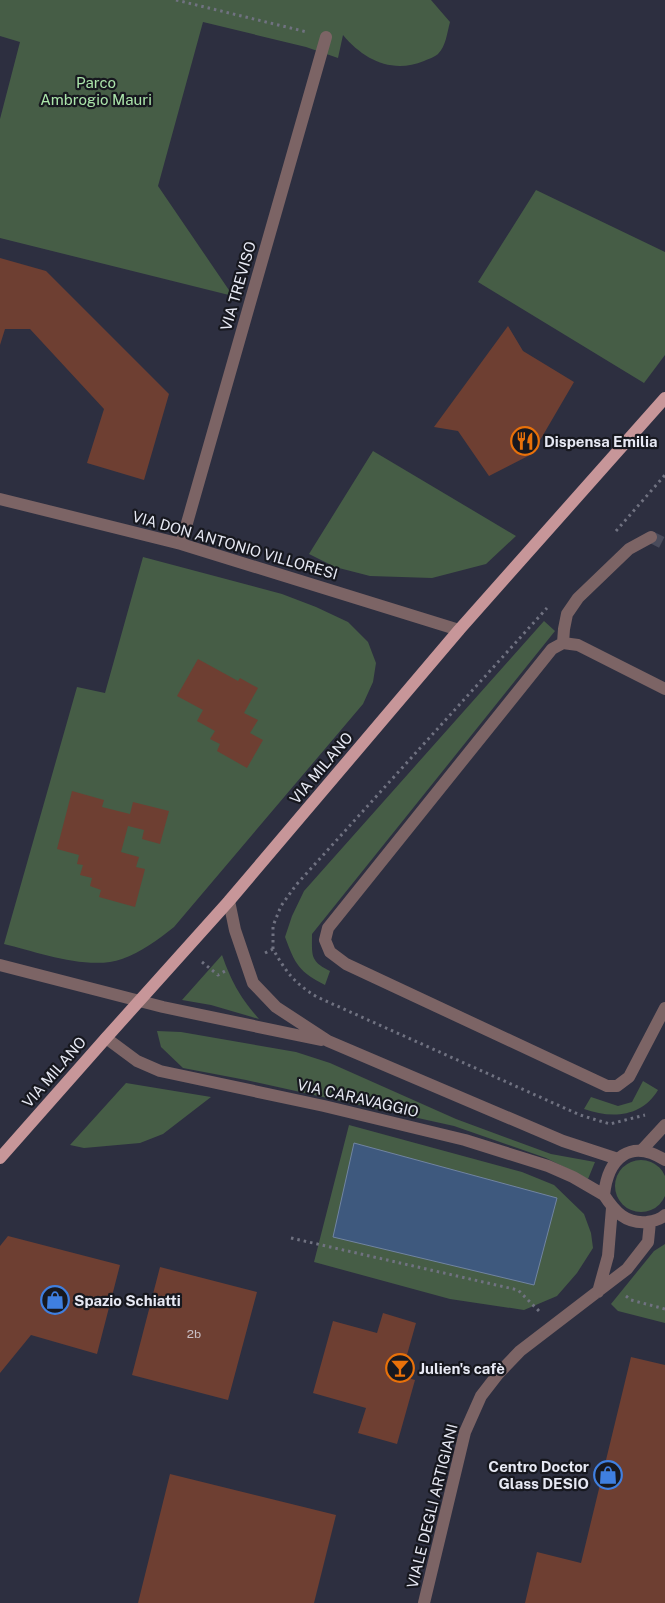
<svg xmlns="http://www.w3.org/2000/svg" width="665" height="1603" font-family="'Public Sans',sans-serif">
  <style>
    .green { fill: #465d46 }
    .water { fill: #3e597e; stroke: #7184a1 }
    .building { fill: #6e3f32 }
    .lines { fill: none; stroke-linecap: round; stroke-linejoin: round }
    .minor-tunnel { stroke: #494b5b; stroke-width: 12; stroke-dasharray: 12 6; stroke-linecap: butt }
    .path { stroke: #707281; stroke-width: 3; stroke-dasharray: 2.5 4; stroke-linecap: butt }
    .minor { stroke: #7c6465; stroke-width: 12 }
    .major { stroke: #c79699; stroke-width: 12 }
    .labels { text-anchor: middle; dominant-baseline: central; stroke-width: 4.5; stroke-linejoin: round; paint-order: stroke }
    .number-label { font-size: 12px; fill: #c9bec4 }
    .park-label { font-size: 15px; fill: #abe4aa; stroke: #17181f }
    .street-label { font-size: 15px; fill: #e7e9f4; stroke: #17181f }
    .poi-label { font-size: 15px; font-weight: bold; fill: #e7e9f4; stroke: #17181f; text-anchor: start }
  </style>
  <rect width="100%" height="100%" fill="#2d2f40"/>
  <path class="green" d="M 0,0 L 431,0 L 450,22 C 447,33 446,46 438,54 C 435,57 428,59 424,61 C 392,74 364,60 343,35 L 338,58 L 306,47 L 203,22 L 158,186 L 233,296 L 0,238 L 0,119 L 20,42 L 0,36 Z
    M 536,190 L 665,252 L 665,355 L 644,383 L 478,282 Z
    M 373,451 L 516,536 L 486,564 L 432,578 L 370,576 L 335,567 L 309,554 Z
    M 143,557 L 282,594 L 316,607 L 348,622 L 368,642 L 376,663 L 373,682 L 363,704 L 174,927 C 158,940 141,952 122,959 C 89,971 37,952 4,944 L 77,687 L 105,693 Z
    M 544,621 L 555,631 L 312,934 C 312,956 310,961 330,971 L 325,985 C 299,972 295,964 285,937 L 292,916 L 304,891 Z
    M 222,955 C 232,983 240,997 259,1019 L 211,1005 L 182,1000 Z
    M 157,1031 L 181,1032 L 296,1052 L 330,1063 L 456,1119 L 551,1154 L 595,1162 L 588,1179 L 546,1158 L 454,1126 L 246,1080 L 183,1068 L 161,1047 Z
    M 643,1081 L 658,1090 C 642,1117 612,1119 584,1109 L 591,1097 L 618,1106 L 632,1102 Z
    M 126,1083 L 211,1097 L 163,1134 L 140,1143 L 84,1148 L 70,1145 Z
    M 349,1125 L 522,1172 L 554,1185 L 584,1214 L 591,1233 L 593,1248 L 577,1273 L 557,1296 L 524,1310 L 450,1299 L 314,1262 Z
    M615 1186a26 26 0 1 1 52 0a26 26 0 1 1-52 0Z
    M 665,1244 L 665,1323 L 618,1311 L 611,1304 L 654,1251 Z"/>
  <path class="water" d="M 354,1143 L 557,1198 L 534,1285 L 333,1237 Z"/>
  <path class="building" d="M 0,258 L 46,271 L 169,394 L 144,480 L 87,463 L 104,409 L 30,329 L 5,329 L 0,345 Z
    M 508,326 L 523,351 L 574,382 L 532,454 L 489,476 L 458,431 L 434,427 Z
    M 198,659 L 238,681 L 240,678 L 258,688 L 244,713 L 258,720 L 250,733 L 263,740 L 247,768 L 217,751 L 220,744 L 210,739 L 215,731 L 197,721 L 203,710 L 177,696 Z
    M 72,791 L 104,800 L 102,807 L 130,814 L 133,802 L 169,811 L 160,844 L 142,839 L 144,830 L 128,826 L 121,852 L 139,857 L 136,867 L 145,869 L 135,907 L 99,897 L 101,890 L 90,886 L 92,878 L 80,875 L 83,865 L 77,864 L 79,855 L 57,849 Z
    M 8,1236 L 120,1265 L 97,1354 L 31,1335 L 0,1373 L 0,1246 Z
    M 160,1267 L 257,1292 L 228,1400 L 132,1375 Z
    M 383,1313 L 416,1323 L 401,1376 L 415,1380 L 397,1444 L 358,1433 L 366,1408 L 313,1393 L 333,1321 L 377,1333 Z
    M 631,1357 L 665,1365 L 665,1603 L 525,1603 L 537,1552 L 581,1563 Z
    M 170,1474 L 336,1515 L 314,1603 L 138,1603 Z"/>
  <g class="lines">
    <path class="minor-tunnel" d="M 651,537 L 665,544"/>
    <path class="path" d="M 176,0 L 307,32
      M 616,531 L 665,475
      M 273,949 L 273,926 L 281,906 L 296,885 L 547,608
      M 265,953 L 273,949 C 286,972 294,983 317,997 L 580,1115 L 610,1124 L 645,1115
      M 202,962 L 218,975 L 227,970
      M 291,1238 L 518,1290 L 540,1312
      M 626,1296 L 631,1300 L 665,1309"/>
    <path class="minor" d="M 0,499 L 181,544 L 459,630
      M 181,544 L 326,37
      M 563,643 L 564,629 L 567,614 L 578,598 L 629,549 L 651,537
      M 665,689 L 578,645 L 563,643 L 552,649 L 328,928 L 325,940 L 330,952 L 346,964 L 607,1086 L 617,1086 L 629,1077 L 665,1008
      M 229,901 L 235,930 L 253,983 L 276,1007 L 328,1041 L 563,1141 L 618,1159
      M 0,965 L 163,1007 L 321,1040
      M 106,1038 L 137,1061 L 160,1071 L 324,1106 L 465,1140 L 548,1166 L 573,1177 L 604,1195
      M 641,1151 L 665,1125
      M 665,1160 C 630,1138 608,1158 604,1195 C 615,1212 626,1224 647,1222 C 654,1221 661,1219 665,1215
      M 598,1292 L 608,1256 L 612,1208
      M 424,1603 L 465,1432 L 481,1396 L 498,1374 L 520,1351 L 627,1269 L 648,1242 L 650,1222"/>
    <path class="major" d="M 0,1158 L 106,1038 L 229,901 L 459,630 L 665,398"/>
  </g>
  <defs>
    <symbol id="restaurant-ring" viewBox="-11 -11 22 22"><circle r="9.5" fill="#17181f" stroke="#e8710a" stroke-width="1.5"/><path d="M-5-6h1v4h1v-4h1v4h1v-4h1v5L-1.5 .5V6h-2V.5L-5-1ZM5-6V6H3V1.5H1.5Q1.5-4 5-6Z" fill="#e8710a"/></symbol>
    <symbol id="shop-ring" viewBox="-11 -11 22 22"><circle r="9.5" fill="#17181f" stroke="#3f7fe0" stroke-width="1.5"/><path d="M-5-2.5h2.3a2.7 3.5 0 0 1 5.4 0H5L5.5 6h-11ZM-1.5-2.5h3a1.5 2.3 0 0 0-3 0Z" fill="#3f7fe0"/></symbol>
    <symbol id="bar-ring" viewBox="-11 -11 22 22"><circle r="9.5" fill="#17181f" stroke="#e8710a" stroke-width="1.5"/><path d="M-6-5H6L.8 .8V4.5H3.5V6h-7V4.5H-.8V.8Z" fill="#e8710a"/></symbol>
  </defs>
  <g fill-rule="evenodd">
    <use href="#restaurant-ring" x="509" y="425" width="32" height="32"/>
    <use href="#shop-ring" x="39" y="1284" width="32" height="32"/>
    <use href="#bar-ring" x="384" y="1352" width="32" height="32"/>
    <use href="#shop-ring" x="592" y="1459" width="32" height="32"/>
  </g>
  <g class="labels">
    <g class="number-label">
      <text x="194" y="1334">2b</text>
    </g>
    <g class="park-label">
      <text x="96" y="82">Parco<tspan x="96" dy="17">Ambrogio Mauri</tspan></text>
    </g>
    <g class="street-label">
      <text transform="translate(238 286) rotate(-74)">VIA TREVISO</text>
      <text transform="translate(235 545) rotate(16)">VIA DON ANTONIO VILLORESI</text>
      <text transform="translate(321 768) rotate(-50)">VIA MILANO</text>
      <text transform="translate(54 1072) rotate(-49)">VIA MILANO</text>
      <text transform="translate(358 1098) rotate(13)">VIA CARAVAGGIO</text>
      <text transform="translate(432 1506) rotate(-76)">VIALE DEGLI ARTIGIANI</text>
    </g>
    <g class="poi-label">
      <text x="544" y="441">Dispensa Emilia</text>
      <text x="74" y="1300">Spazio Schiatti</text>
      <text x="419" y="1368">Julien's cafè</text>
      <text x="589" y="1466" text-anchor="end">Centro Doctor<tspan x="589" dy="17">Glass DESIO</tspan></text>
    </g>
  </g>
</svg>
